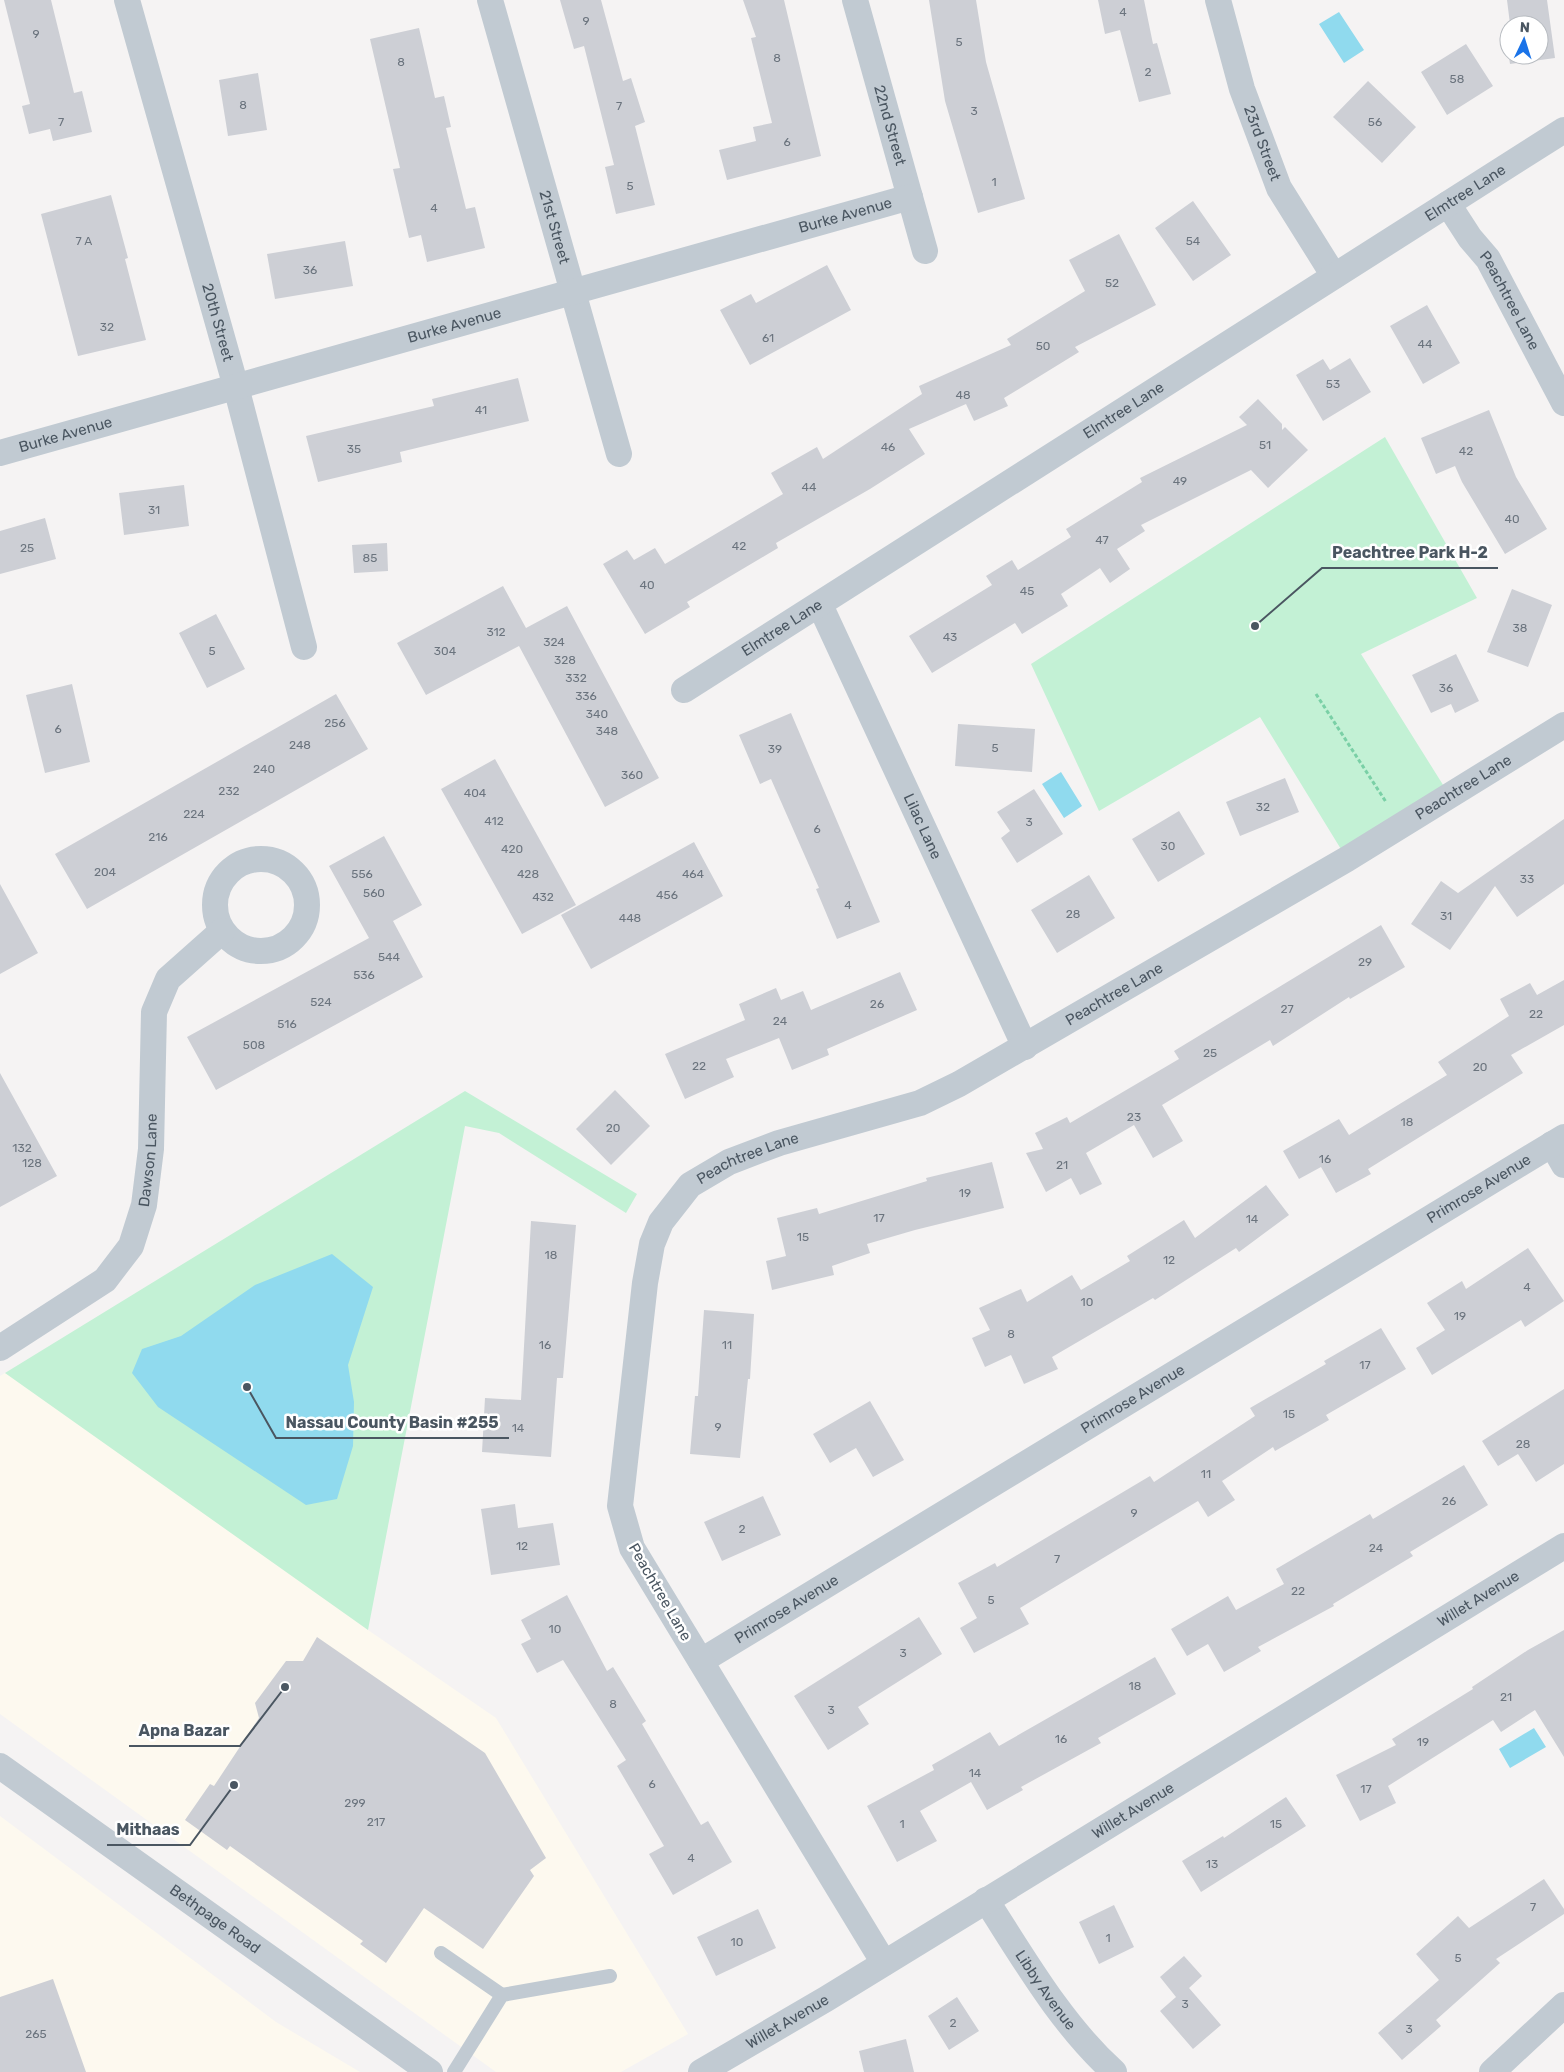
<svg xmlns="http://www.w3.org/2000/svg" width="1564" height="2072" font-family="Rubik,sans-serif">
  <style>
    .commercial { fill: #fdf9ef }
    .green { fill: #c3f1d5 }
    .water { fill: #90daee }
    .building { fill: #cdcfd5; fill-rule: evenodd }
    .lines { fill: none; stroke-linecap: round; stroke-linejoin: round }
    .path { stroke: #7ad0a6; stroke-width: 3; stroke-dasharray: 4 2.5; stroke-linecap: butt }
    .service { stroke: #c1cad2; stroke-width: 14 }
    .minor { stroke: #c1cad2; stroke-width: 26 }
    .labels { text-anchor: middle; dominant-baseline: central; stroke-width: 5; stroke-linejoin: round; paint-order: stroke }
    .number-label { font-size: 12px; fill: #6b747e }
    .street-label { font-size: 15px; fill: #4a5661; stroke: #fff }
    .leader { fill: none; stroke: #4a5661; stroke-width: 2 }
    .callout-dot { fill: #4a5661; stroke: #fff; stroke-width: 2 }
    .callout-label { font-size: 16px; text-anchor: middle; font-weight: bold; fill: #4a5661; stroke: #fff; stroke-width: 5; stroke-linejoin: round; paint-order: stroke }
  </style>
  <rect width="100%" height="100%" fill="#f5f3f3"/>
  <path class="commercial" d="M 5,1373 L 109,1420 L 368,1630 L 496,1718 L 688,2034 L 621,2072 L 496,2072 L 0,1714 L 0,1376 Z
    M 0,1816 L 276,2022 L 360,2072 L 0,2072 Z"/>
  <path class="green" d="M 1385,437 L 1477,598 L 1361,654 L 1450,796 L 1347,859 L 1260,717 L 1099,811 L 1031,664 Z
    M 465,1091 L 637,1194 L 626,1213 L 499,1133 L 465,1126 L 368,1630 L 5,1373 Z"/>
  <path class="water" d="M 1339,12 L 1364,50 L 1344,63 L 1319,24 Z
    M 1061,772 L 1082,806 L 1064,818 L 1042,784 Z
    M 332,1254 L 373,1287 L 348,1365 L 354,1402 L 353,1446 L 337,1499 L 306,1505 L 158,1407 L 132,1373 L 142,1349 L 181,1336 L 255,1285 Z
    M 1534,1728 L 1546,1747 L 1510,1768 L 1499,1749 Z"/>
  <path class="building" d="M 4,0 L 51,0 L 74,93 L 82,91 L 92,132 L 53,141 L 50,129 L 29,134 L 22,106 L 30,104 Z
    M 560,0 L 601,0 L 623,81 L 631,78 L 645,122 L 635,126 L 655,205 L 616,214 L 605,167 L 614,165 L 584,46 L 574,49 Z
    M 743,0 L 784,0 L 821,156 L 727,180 L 719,150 L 756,141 L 753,127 L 772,123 L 751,38 L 756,37 Z
    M 929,0 L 976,0 L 986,62 L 1025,199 L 978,213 L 945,101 Z
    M 1098,0 L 1144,0 L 1153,44 L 1157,43 L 1171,94 L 1139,102 L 1120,30 L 1105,34 Z
    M 1507,0 L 1547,0 L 1555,58 L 1510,64 L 1504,25 L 1510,24 ZM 1509,25 L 1539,25 L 1539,55 L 1509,55 Z
    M 419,28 L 435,98 L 444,96 L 451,127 L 446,128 L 466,209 L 475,207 L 485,248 L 427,262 L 421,235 L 409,238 L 393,169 L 400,168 L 370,39 Z
    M 1466,44 L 1493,86 L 1447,115 L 1421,72 Z
    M 258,73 L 267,130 L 228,136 L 219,80 Z
    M 1368,81 L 1416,127 L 1382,163 L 1333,117 Z
    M 111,195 L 128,258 L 125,259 L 146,340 L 78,356 L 41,214 Z
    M 1193,201 L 1231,255 L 1193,281 L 1155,228 Z
    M 1119,234 L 1156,305 L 1075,347 L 1079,352 L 1004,398 L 1008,406 L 974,421 L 966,404 L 909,429 L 925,454 L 870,489 L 776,543 L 778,548 L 687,602 L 690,607 L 645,634 L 603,564 L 627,550 L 634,560 L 655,548 L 665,564 L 783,494 L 771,473 L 817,447 L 823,459 L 922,394 L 919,386 L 1011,345 L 1007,339 L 1085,291 L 1069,260 Z
    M 345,241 L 353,286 L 275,299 L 267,254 Z
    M 827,265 L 851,310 L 750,365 L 720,310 L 751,294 L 756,303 Z
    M 1427,305 L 1460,363 L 1423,384 L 1390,326 Z
    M 1350,358 L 1371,392 L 1323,421 L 1296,375 L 1323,359 L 1330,370 Z
    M 518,378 L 529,421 L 400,452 L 402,462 L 318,482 L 306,436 L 434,406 L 432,399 Z
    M 1258,399 L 1282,424 L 1282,430 L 1285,427 L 1308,450 L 1268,488 L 1251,470 L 1141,525 L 1145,531 L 1117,549 L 1130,569 L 1110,583 L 1100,568 L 1061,594 L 1068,606 L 1022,634 L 1015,623 L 932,673 L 909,636 L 992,585 L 986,576 L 1012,560 L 1018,570 L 1071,537 L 1066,529 L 1142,482 L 1140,478 L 1247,425 L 1239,417 Z
    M 1489,410 L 1516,477 L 1547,529 L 1505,554 L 1462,482 L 1455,466 L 1436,474 L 1421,438 Z
    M 184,485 L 189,526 L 124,535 L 119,493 Z
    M 45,518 L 56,559 L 0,574 L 0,531 Z
    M 387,543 L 388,571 L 354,573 L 352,545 Z
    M 503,586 L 526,628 L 567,606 L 659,778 L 605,807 L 519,646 L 426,695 L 397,643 Z
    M 1512,589 L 1552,605 L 1528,667 L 1487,652 Z
    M 216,614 L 245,669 L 207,688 L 179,633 Z
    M 1456,654 L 1479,701 L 1455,713 L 1451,704 L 1431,713 L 1412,675 Z
    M 72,684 L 90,762 L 45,773 L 26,695 Z
    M 336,694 L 368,749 L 87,909 L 55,854 Z
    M 791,713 L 880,922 L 837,939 L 816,889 L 819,888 L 771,779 L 760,784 L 739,735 Z
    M 958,724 L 1035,729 L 1032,772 L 955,766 Z
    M 495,759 L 576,905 L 522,934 L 441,789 Z
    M 1285,778 L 1299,812 L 1240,836 L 1226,802 Z
    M 1034,789 L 1063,834 L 1017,863 L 1001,838 L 1010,831 L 997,812 Z
    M 1179,811 L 1205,854 L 1158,882 L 1132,839 Z
    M 1564,819 L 1564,884 L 1517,917 L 1495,886 L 1450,950 L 1411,924 L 1441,881 L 1458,893 Z
    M 384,836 L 422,905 L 393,921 L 423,977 L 216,1090 L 187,1037 L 369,938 L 329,866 Z
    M 694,842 L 723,896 L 591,969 L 561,915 Z
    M 1089,875 L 1115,918 L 1057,953 L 1031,910 Z
    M 0,884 L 38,953 L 0,974 Z
    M 1381,925 L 1405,967 L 1350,999 L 1349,997 L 1273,1046 L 1270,1040 L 1162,1105 L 1183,1141 L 1153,1158 L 1134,1125 L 1086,1153 L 1102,1184 L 1080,1195 L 1071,1178 L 1046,1192 L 1026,1153 L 1043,1149 L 1035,1133 L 1067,1117 L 1070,1123 L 1179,1059 L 1174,1051 Z
    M 900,972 L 917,1010 L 827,1049 L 829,1055 L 792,1070 L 779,1038 L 726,1059 L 734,1077 L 685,1099 L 665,1054 L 745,1020 L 739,1004 L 776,988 L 781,1000 L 803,991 L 811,1010 Z
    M 1564,980 L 1564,1025 L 1511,1055 L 1523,1073 L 1368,1169 L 1371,1174 L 1336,1193 L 1321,1167 L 1299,1179 L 1283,1151 L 1339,1119 L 1349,1135 L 1447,1075 L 1438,1062 L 1509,1016 L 1500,999 L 1530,983 L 1537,995 Z
    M 0,1073 L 57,1176 L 0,1207 Z
    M 615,1090 L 650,1126 L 611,1165 L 576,1129 Z
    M 992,1162 L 1004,1208 L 915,1230 L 867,1244 L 870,1253 L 832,1266 L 834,1275 L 772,1290 L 766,1261 L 786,1256 L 777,1218 L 817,1208 L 819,1214 L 927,1181 L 926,1178 Z
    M 1266,1185 L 1289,1215 L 1239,1252 L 1236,1248 L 1155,1300 L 1153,1298 L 1052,1357 L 1058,1369 L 1024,1384 L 1011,1355 L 985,1367 L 972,1338 L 990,1330 L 979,1308 L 1021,1289 L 1027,1302 L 1072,1275 L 1081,1290 L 1130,1261 L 1127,1256 L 1184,1220 L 1195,1238 Z
    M 531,1221 L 576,1225 L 563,1378 L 557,1378 L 551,1457 L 482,1452 L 485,1398 L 521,1400 Z
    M 1528,1248 L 1564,1301 L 1525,1327 L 1521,1320 L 1432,1375 L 1416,1348 L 1445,1330 L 1427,1303 L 1462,1281 L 1466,1289 Z
    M 704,1310 L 754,1314 L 750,1379 L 748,1379 L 740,1458 L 690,1454 L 695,1396 L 698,1396 Z
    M 1381,1328 L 1406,1369 L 1326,1415 L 1329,1420 L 1275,1451 L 1273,1447 L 1222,1481 L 1235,1500 L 1208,1517 L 1198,1501 L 1020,1608 L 1029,1624 L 974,1653 L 960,1628 L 977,1618 L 958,1583 L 995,1563 L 997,1567 L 1150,1476 L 1154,1482 L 1255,1416 L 1250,1408 L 1326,1364 L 1324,1361 Z
    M 1564,1389 L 1564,1464 L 1536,1482 L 1518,1454 L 1498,1466 L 1482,1441 Z
    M 870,1401 L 904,1460 L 873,1477 L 856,1448 L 830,1463 L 813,1434 Z
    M 1464,1465 L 1488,1505 L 1410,1552 L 1413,1556 L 1333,1604 L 1334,1606 L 1258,1647 L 1261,1651 L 1224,1672 L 1208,1644 L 1187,1656 L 1171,1629 L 1228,1596 L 1236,1610 L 1284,1584 L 1276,1569 L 1370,1514 L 1373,1519 Z
    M 763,1496 L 781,1535 L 722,1561 L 704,1522 Z
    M 515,1504 L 518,1528 L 553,1523 L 560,1565 L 491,1575 L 481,1509 Z
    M 567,1595 L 607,1671 L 613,1667 L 646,1721 L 642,1724 L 701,1825 L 708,1821 L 732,1862 L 673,1895 L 649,1854 L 664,1846 L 617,1766 L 626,1760 L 563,1660 L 537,1673 L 521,1644 L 531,1639 L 521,1620 Z
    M 919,1617 L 942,1654 L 858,1707 L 869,1724 L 828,1750 L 794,1696 Z
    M 1564,1630 L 1564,1757 L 1535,1710 L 1501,1732 L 1493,1720 L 1388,1786 L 1396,1803 L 1360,1821 L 1336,1775 L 1396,1745 L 1392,1739 L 1473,1689 L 1472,1687 L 1528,1650 Z
    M 317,1637 L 485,1753 L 546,1858 L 530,1870 L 534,1876 L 483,1949 L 424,1908 L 386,1963 L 360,1944 L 363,1941 L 230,1846 L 227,1850 L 185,1820 L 210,1784 L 214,1786 L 259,1718 L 255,1703 L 286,1661 L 303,1661 Z
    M 1155,1657 L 1176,1694 L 1098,1738 L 1101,1743 L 1021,1787 L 1023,1790 L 987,1810 L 971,1782 L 920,1811 L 937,1841 L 897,1862 L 867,1806 L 934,1770 L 932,1765 L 990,1732 L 999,1746 Z
    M 1286,1797 L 1306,1826 L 1201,1892 L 1182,1861 L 1223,1836 L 1224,1838 Z
    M 1544,1879 L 1564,1909 L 1564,1914 L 1496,1959 L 1500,1963 L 1436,2020 L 1441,2026 L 1402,2060 L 1378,2033 L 1439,1980 L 1416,1954 L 1458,1916 L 1469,1928 Z
    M 1114,1905 L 1134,1947 L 1099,1964 L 1079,1922 Z
    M 758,1909 L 776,1948 L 716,1976 L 697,1937 Z
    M 1184,1956 L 1202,1976 L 1189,1988 L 1221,2025 L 1193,2049 L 1160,2011 L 1176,1997 L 1160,1977 Z
    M 53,1979 L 86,2072 L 0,2072 L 0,1997 Z
    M 957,1997 L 979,2031 L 949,2050 L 928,2016 Z
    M 906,2039 L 914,2072 L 864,2072 L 859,2051 Z"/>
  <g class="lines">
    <path class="path" d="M 1316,694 L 1386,802"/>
    <path class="service" d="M 441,1953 L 502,1995 L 454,2072
      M 502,1995 L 610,1976"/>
    <g class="minor">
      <path id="s1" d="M 127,0 L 236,387 L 304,647"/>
      <path id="s2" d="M 490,0 L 619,454"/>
      <path id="s3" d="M 855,0 L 925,251"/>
      <path id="s4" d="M 1218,0 L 1242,89 L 1279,188 L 1334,276"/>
      <path id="s5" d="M 1448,204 L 1470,238 L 1488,259 L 1564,403"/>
      <path id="s6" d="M 0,453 L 910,197"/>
      <path id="s7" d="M 820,605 L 1025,1047"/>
      <path id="s8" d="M 684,690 L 1564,130"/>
      <circle cx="261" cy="905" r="46"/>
      <path d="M 1552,1144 L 1564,1165"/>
      <path id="s9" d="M 0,1348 L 105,1280 L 131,1246 L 144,1205 L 151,1149 L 154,1012 L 168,979 L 222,931"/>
      <path id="s10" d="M 701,1661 L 1564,1137"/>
      <path id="s11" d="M 0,1766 L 430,2072"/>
      <path id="s12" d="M 986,1900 C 1024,1959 1061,2024 1114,2072"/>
      <path id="s13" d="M 884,1963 L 632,1548 L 620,1506 L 645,1283 L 652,1244 L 661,1222 L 690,1185 L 729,1162 L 779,1143 L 920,1103 L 959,1084 L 1347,859 L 1564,725"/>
      <path id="s14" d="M 701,2072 L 826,1999 L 1564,1546"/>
      <path d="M 1492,2072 L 1564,2005"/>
    </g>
  </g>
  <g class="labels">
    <g class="number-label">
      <text x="1123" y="12">4</text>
      <text x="586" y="21">9</text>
      <text x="36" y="34">9</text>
      <text x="959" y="42">5</text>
      <text x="777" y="58">8</text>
      <text x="401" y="62">8</text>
      <text x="1148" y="72">2</text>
      <text x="1457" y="79">58</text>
      <text x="243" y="105">8</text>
      <text x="619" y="106">7</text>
      <text x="974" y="111">3</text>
      <text x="61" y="122">7</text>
      <text x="1375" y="122">56</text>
      <text x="787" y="142">6</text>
      <text x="994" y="182">1</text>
      <text x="630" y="186">5</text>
      <text x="434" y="208">4</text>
      <text x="84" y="241">7 A</text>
      <text x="1193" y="241">54</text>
      <text x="310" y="270">36</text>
      <text x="1112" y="283">52</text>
      <text x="107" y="327">32</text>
      <text x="768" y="338">61</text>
      <text x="1425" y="344">44</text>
      <text x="1043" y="346">50</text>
      <text x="1333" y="384">53</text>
      <text x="963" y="395">48</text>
      <text x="481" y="410">41</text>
      <text x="1265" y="445">51</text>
      <text x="888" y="447">46</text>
      <text x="354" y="449">35</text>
      <text x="1466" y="451">42</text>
      <text x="1180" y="481">49</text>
      <text x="809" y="487">44</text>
      <text x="154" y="510">31</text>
      <text x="1512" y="519">40</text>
      <text x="1102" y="540">47</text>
      <text x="739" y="546">42</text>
      <text x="27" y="548">25</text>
      <text x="370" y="558">85</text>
      <text x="647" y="585">40</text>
      <text x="1027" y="591">45</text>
      <text x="1520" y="628">38</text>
      <text x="496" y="632">312</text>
      <text x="950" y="637">43</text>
      <text x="554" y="642">324</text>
      <text x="212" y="651">5</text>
      <text x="445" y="651">304</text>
      <text x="565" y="660">328</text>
      <text x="576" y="678">332</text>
      <text x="1446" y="688">36</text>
      <text x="586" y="696">336</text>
      <text x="597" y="714">340</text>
      <text x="335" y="723">256</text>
      <text x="58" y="729">6</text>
      <text x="607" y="731">348</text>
      <text x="300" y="745">248</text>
      <text x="995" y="748">5</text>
      <text x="775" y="749">39</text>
      <text x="264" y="769">240</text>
      <text x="632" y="775">360</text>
      <text x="229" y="791">232</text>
      <text x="475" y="793">404</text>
      <text x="1263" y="807">32</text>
      <text x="194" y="814">224</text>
      <text x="494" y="821">412</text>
      <text x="1029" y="822">3</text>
      <text x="817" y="829">6</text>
      <text x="158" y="837">216</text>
      <text x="1168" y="846">30</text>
      <text x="512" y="849">420</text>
      <text x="105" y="872">204</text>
      <text x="362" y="874">556</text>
      <text x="528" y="874">428</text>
      <text x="693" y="874">464</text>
      <text x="1527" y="879">33</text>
      <text x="374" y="893">560</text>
      <text x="667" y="895">456</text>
      <text x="543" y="897">432</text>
      <text x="848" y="905">4</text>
      <text x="1073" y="914">28</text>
      <text x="1446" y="916">31</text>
      <text x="630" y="918">448</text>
      <text x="389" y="957">544</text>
      <text x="1365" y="962">29</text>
      <text x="364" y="975">536</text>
      <text x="321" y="1002">524</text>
      <text x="877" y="1004">26</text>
      <text x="1287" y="1009">27</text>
      <text x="1536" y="1014">22</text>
      <text x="780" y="1021">24</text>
      <text x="287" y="1024">516</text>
      <text x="254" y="1045">508</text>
      <text x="1210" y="1053">25</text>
      <text x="699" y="1066">22</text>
      <text x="1480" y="1067">20</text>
      <text x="1134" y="1117">23</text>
      <text x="1407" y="1122">18</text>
      <text x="613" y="1128">20</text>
      <text x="22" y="1148">132</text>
      <text x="1325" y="1159">16</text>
      <text x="32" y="1163">128</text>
      <text x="1062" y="1165">21</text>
      <text x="965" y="1193">19</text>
      <text x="879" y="1218">17</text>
      <text x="1252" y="1219">14</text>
      <text x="803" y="1237">15</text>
      <text x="551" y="1255">18</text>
      <text x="1169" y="1260">12</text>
      <text x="1527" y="1287">4</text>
      <text x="1087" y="1302">10</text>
      <text x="1460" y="1316">19</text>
      <text x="1011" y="1334">8</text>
      <text x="545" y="1345">16</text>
      <text x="727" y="1345">11</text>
      <text x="1365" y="1365">17</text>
      <text x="1289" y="1414">15</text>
      <text x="718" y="1427">9</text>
      <text x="518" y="1428">14</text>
      <text x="1523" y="1444">28</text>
      <text x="1206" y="1474">11</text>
      <text x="1449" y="1501">26</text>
      <text x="1134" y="1513">9</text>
      <text x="742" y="1529">2</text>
      <text x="522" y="1546">12</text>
      <text x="1376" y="1548">24</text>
      <text x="1057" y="1559">7</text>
      <text x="1298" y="1591">22</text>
      <text x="991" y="1600">5</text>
      <text x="555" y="1629">10</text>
      <text x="903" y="1653">3</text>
      <text x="1135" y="1686">18</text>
      <text x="1506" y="1697">21</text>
      <text x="613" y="1704">8</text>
      <text x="831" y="1710">3</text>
      <text x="1061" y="1739">16</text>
      <text x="1423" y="1742">19</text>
      <text x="975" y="1773">14</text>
      <text x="652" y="1784">6</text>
      <text x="1366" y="1789">17</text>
      <text x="355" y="1803">299</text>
      <text x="376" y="1822">217</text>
      <text x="902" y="1824">1</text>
      <text x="1276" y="1824">15</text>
      <text x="691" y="1858">4</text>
      <text x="1212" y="1864">13</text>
      <text x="1533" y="1907">7</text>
      <text x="1108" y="1938">1</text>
      <text x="737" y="1942">10</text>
      <text x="1458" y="1958">5</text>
      <text x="1185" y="2004">3</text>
      <text x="953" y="2023">2</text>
      <text x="1409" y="2029">3</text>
      <text x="36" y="2034">265</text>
    </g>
    <g class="street-label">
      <text stroke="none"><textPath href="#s3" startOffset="130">22nd Street</textPath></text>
      <text stroke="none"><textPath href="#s4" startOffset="150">23rd Street</textPath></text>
      <text stroke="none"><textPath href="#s8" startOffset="926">Elmtree Lane</textPath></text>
      <text stroke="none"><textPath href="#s6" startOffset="878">Burke Avenue</textPath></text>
      <text stroke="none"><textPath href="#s2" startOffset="236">21st Street</textPath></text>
      <text stroke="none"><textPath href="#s5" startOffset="115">Peachtree Lane</textPath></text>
      <text stroke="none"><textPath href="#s1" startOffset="335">20th Street</textPath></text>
      <text stroke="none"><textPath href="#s6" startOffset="472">Burke Avenue</textPath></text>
      <text stroke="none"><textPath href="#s8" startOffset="521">Elmtree Lane</textPath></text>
      <text stroke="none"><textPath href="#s6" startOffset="68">Burke Avenue</textPath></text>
      <text stroke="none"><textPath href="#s8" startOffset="116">Elmtree Lane</textPath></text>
      <text stroke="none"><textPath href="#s13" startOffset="1738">Peachtree Lane</textPath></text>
      <text stroke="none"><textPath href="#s7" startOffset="244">Lilac Lane</textPath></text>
      <text stroke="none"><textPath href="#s13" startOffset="1332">Peachtree Lane</textPath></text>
      <text stroke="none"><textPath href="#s9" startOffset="256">Dawson Lane</textPath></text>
      <text stroke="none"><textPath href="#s13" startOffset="928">Peachtree Lane</textPath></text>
      <text stroke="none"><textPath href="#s10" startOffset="910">Primrose Avenue</textPath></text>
      <text stroke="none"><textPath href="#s10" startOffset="505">Primrose Avenue</textPath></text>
      <text transform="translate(660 1592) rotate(60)">Peachtree Lane</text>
      <text stroke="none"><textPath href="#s14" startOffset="910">Willet Avenue</textPath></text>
      <text stroke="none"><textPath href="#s10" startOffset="100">Primrose Avenue</textPath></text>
      <text stroke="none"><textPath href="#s14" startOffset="505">Willet Avenue</textPath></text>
      <text stroke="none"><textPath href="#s11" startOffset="264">Bethpage Road</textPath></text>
      <text stroke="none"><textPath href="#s12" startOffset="108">Libby Avenue</textPath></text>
      <text stroke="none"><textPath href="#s14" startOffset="100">Willet Avenue</textPath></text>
    </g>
  </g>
  <path class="leader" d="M1255 626L1322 568H1498M247 1387L276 1438H509M285 1687L240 1746H129M234 1785L190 1845H107"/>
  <g class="callout-dot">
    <circle cx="1255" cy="626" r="5"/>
    <circle cx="247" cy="1387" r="5"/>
    <circle cx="285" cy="1687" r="5"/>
    <circle cx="234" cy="1785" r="5"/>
  </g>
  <g class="callout-label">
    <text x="1410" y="558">Peachtree Park H-2</text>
    <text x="392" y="1428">Nassau County Basin #255</text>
    <text x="184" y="1736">Apna Bazar</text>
    <text x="148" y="1835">Mithaas</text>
  </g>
  <g transform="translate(1524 40) rotate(4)"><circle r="24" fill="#ffffff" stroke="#b7bbc0"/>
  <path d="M0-4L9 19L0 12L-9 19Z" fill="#1a73e8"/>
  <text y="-8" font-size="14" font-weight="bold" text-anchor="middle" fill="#4a5661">N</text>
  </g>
</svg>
